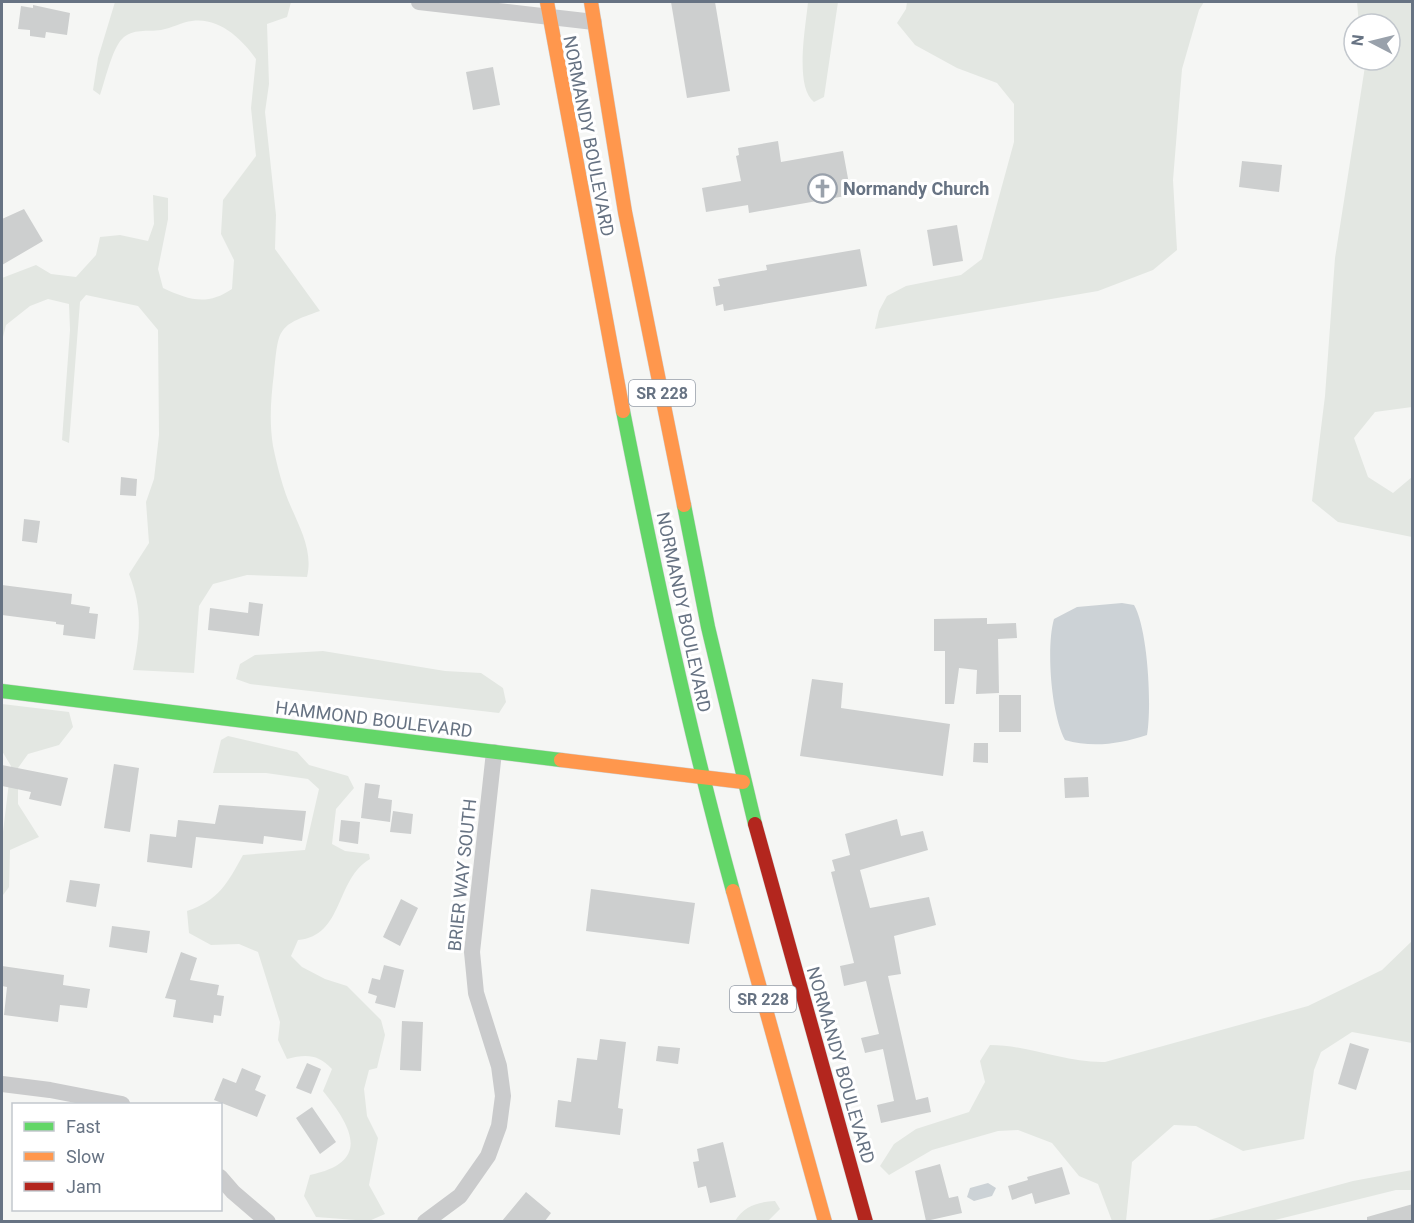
<svg xmlns="http://www.w3.org/2000/svg" width="1414" height="1223" font-family="Roboto,sans-serif">
  <style>
    .green { fill: #e3e7e2 }
    .water { fill: #ccd2d6 }
    .building { fill: #cdcfcf }
    .lines { fill: none; stroke-linecap: round; stroke-linejoin: round }
    .fast-casing { stroke: #d2d3d4; stroke-width: 15 }
    .slow-casing { stroke: #d2d3d4; stroke-width: 15 }
    .jam-casing { stroke: #d2d3d4; stroke-width: 15 }
    .street { stroke: #cacbcc; stroke-width: 16 }
    .fast { stroke: #63d668; stroke-width: 14 }
    .slow { stroke: #ff974d; stroke-width: 14 }
    .jam { stroke: #b3261e; stroke-width: 14 }
    .labels { text-anchor: middle; dominant-baseline: central; stroke-width: 6; stroke-linejoin: round; paint-order: stroke }
    .shield { fill: #fff; stroke: #959da8; stroke-width: 1.5 }
    .shield-label { font-size: 16px; font-weight: bold; fill: #677383 }
    .street-label { font-size: 18px; fill: #677383; stroke: #fff }
    .poi-label { font-size: 18px; font-weight: bold; fill: #677383; stroke: #fff; text-anchor: start }
  </style>
  <rect width="100%" height="100%" fill="#f5f6f4"/>
  <path class="green" d="M 115,2 L 291,2 L 287,17 L 267,24 L 269,84 L 265,112 L 276,215 L 275,249 L 320,311 C 276,326 279,329 274,373 C 271,397 269,421 273,446 C 277,465 283,490 291,507 C 301,530 313,552 307,577 L 247,575 L 213,584 L 199,606 L 194,673 L 133,670 C 140,633 143,610 129,574 L 149,543 L 146,502 L 154,479 L 159,435 L 158,330 L 138,306 L 86,295 L 80,302 L 69,443 L 62,440 L 70,330 L 69,304 L 48,299 L 30,306 L 6,325 L 2,341 L 2,278 L 36,265 L 51,274 L 76,277 L 96,255 L 100,237 L 120,235 L 148,241 L 154,224 L 153,195 L 168,198 L 168,219 L 158,269 L 163,288 C 189,300 207,306 232,289 L 234,260 L 221,234 L 223,200 L 256,156 L 251,108 L 256,59 C 242,39 219,17 192,21 C 182,22 172,28 161,30 C 147,32 133,28 122,39 C 112,49 105,81 100,95 L 93,90 L 98,58 Z
    M 808,2 L 838,2 L 824,97 L 814,102 C 794,87 806,25 808,2 Z
    M 907,2 L 1204,2 L 1199,10 L 1182,69 L 1173,180 L 1177,250 L 1153,270 L 1098,291 L 875,329 L 879,311 L 887,296 L 906,286 L 961,275 L 982,259 L 1014,142 L 1014,104 L 997,83 L 957,68 L 915,45 L 897,23 L 906,9 Z
    M 1357,2 L 1412,2 L 1412,407 L 1375,412 L 1354,438 L 1368,477 L 1393,493 L 1412,477 L 1412,537 L 1338,522 L 1312,501 L 1325,396 L 1335,258 L 1366,60 L 1390,60 L 1390,24 L 1359,24 Z
    M 323,651 L 445,671 L 481,673 L 503,688 L 506,702 L 499,713 L 250,684 L 236,679 L 240,664 L 255,655 Z
    M 2,704 L 69,712 L 73,727 L 59,745 L 28,754 L 18,768 L 18,804 L 39,837 L 10,850 L 9,887 L 3,895 L 2,840 L 11,766 L 2,751 Z
    M 228,736 L 297,752 L 309,765 L 348,776 L 354,788 L 336,809 L 332,844 L 345,851 L 369,854 L 370,859 C 335,879 344,936 298,940 L 291,956 L 302,967 L 325,979 L 347,986 L 381,1020 L 385,1035 L 377,1068 L 369,1070 L 364,1089 L 367,1116 L 378,1138 L 369,1185 L 385,1214 L 369,1221 L 316,1217 L 304,1196 L 310,1175 C 372,1162 352,1127 323,1091 L 332,1069 C 318,1054 306,1054 287,1059 L 278,1040 L 280,1022 L 258,952 L 239,944 L 211,945 L 189,933 L 187,911 C 219,900 227,884 243,855 L 305,850 L 319,789 L 308,779 L 266,773 L 213,773 L 221,740 Z
    M 1412,941 L 1412,1043 L 1352,1032 L 1321,1052 L 1314,1070 L 1304,1139 L 1243,1151 L 1196,1126 L 1174,1125 L 1132,1162 L 1126,1221 L 1112,1221 L 1098,1184 L 1079,1176 L 1052,1143 L 1018,1130 L 998,1131 L 932,1150 L 889,1175 L 880,1166 L 894,1144 L 916,1129 L 969,1112 L 985,1082 L 980,1061 L 990,1045 C 1029,1045 1065,1063 1105,1062 L 1308,1006 L 1382,970 Z
    M 1412,1170 L 1412,1190 L 1396,1190 L 1271,1221 L 1205,1221 L 1353,1181 Z
    M 775,1201 L 780,1209 L 768,1221 L 735,1221 C 744,1206 758,1202 775,1201 Z"/>
  <path class="water" d="M 1122,603 L 1134,605 C 1148,629 1152,707 1147,735 C 1120,744 1092,748 1065,740 C 1051,714 1046,647 1054,619 L 1077,607 Z
    M 988,1183 L 996,1188 L 992,1196 L 974,1201 L 967,1197 L 970,1188 Z"/>
  <path class="building" d="M 671,2 L 715,2 L 730,91 L 687,98 Z
    M 33,5 L 70,13 L 67,35 L 46,32 L 45,38 L 30,36 L 30,30 L 18,29 L 21,6 L 33,8 Z
    M 493,67 L 500,105 L 473,110 L 466,72 Z
    M 778,141 L 781,162 L 843,151 L 851,195 L 749,213 L 748,205 L 706,212 L 702,188 L 741,181 L 736,156 L 739,155 L 738,148 Z
    M 1242,161 L 1282,165 L 1279,192 L 1239,187 Z
    M 24,209 L 43,241 L 2,265 L 2,219 Z
    M 957,225 L 963,261 L 933,266 L 927,230 Z
    M 860,249 L 867,286 L 724,311 L 723,304 L 716,306 L 713,287 L 720,286 L 718,279 L 767,270 L 766,265 Z
    M 121,477 L 137,479 L 136,496 L 120,495 Z
    M 24,519 L 40,521 L 37,543 L 22,541 Z
    M 2,585 L 72,594 L 71,604 L 90,607 L 89,613 L 98,614 L 95,639 L 63,635 L 64,625 L 56,624 L 56,622 L 2,615 Z
    M 249,602 L 263,604 L 259,636 L 208,630 L 210,608 L 248,613 Z
    M 987,618 L 987,624 L 1016,623 L 1017,638 L 998,639 L 999,693 L 976,694 L 977,670 L 959,668 L 954,704 L 945,704 L 945,651 L 934,651 L 934,619 Z
    M 812,679 L 843,683 L 841,708 L 950,724 L 943,776 L 800,756 Z
    M 999,695 L 1021,695 L 1021,732 L 999,732 Z
    M 974,743 L 988,743 L 988,763 L 973,762 Z
    M 114,764 L 139,768 L 130,832 L 104,828 Z
    M 2,765 L 68,778 L 61,806 L 29,799 L 31,792 L 2,786 Z
    M 1088,777 L 1089,797 L 1065,798 L 1064,778 Z
    M 365,783 L 380,785 L 378,798 L 392,800 L 390,822 L 361,818 Z
    M 219,805 L 306,811 L 302,841 L 264,836 L 263,844 L 196,837 L 192,868 L 147,862 L 150,834 L 176,837 L 178,820 L 215,824 Z
    M 393,811 L 413,814 L 411,834 L 390,832 Z
    M 897,819 L 901,836 L 923,831 L 928,850 L 860,870 L 870,908 L 929,897 L 936,925 L 894,936 L 901,974 L 888,976 L 916,1100 L 928,1097 L 931,1112 L 881,1123 L 877,1105 L 894,1101 L 883,1049 L 865,1053 L 861,1038 L 879,1034 L 866,981 L 844,986 L 840,966 L 854,963 L 831,872 L 835,871 L 832,860 L 850,855 L 845,834 Z
    M 341,820 L 360,822 L 358,844 L 339,841 Z
    M 70,880 L 100,884 L 96,907 L 66,902 Z
    M 591,889 L 695,903 L 689,944 L 586,931 Z
    M 401,899 L 418,908 L 400,946 L 383,937 Z
    M 112,926 L 150,931 L 147,953 L 109,947 Z
    M 181,952 L 197,958 L 190,980 L 219,985 L 217,995 L 224,996 L 221,1016 L 214,1015 L 213,1023 L 173,1017 L 176,1000 L 165,998 Z
    M 384,965 L 404,970 L 395,1008 L 375,1003 L 377,996 L 368,993 L 372,978 L 380,980 Z
    M 2,966 L 64,975 L 63,985 L 90,989 L 87,1008 L 60,1005 L 58,1022 L 4,1015 L 7,987 L 2,986 Z
    M 402,1021 L 423,1022 L 421,1071 L 400,1070 Z
    M 600,1039 L 626,1042 L 618,1108 L 623,1109 L 620,1135 L 555,1127 L 558,1100 L 571,1102 L 577,1058 L 597,1060 Z
    M 1350,1043 L 1369,1049 L 1356,1090 L 1338,1084 Z
    M 658,1046 L 680,1048 L 678,1064 L 656,1061 Z
    M 307,1063 L 321,1069 L 311,1094 L 296,1088 Z
    M 242,1068 L 261,1076 L 255,1090 L 266,1095 L 257,1117 L 214,1100 L 223,1078 L 236,1083 Z
    M 312,1107 L 336,1142 L 320,1154 L 296,1118 Z
    M 723,1142 L 736,1197 L 710,1203 L 706,1186 L 698,1188 L 693,1162 L 699,1161 L 697,1149 Z
    M 940,1164 L 949,1198 L 958,1196 L 962,1213 L 926,1221 L 915,1171 Z
    M 1062,1167 L 1070,1194 L 1035,1204 L 1032,1193 L 1012,1200 L 1008,1186 L 1028,1180 L 1027,1177 Z
    M 526,1192 L 551,1213 L 545,1221 L 502,1221 Z
    M 1413,1204 L 1413,1221 L 1367,1221 L 1367,1217 Z"/>
  <g class="lines">
    <defs>
      <path id="fast" d="M 623,411 C 655,572 689,732 733,891
        M 684,505 L 708,627 L 755,824
        M 2,691 L 561,760"/>
      <path id="slow" d="M 547,2 L 623,411
        M 591,2 L 625,212 L 684,505
        M 561,760 L 743,782
        M 733,891 L 825,1222"/>
      <path id="jam" d="M 755,824 L 866,1222"/>
    </defs>
    <use href="#fast" class="fast-casing"/>
    <use href="#slow" class="slow-casing"/>
    <use href="#jam" class="jam-casing"/>
    <path class="street" d="M 419,2 L 594,22
      M 2,1084 L 50,1090 L 122,1104
      M 220,1177 L 233,1192 L 268,1222
      M 425,1222 L 460,1196 L 488,1156 L 499,1126 L 503,1096 L 499,1066 L 476,993 L 472,952 L 494,752"/>
    <use href="#fast" class="fast"/>
    <use href="#slow" class="slow"/>
    <use href="#jam" class="jam"/>
  </g>
  <defs>
    <symbol id="church-ring" viewBox="-11 -11 22 22"><circle r="9.5" fill="#fff" stroke="#99a1ab" stroke-width="1.5"/><path d="M-1.2-6h2.4v3.5h3.3v2.4h-3.3V6h-2.4V-.1h-3.3v-2.4h3.3Z" fill="#99a1ab"/></symbol>
  </defs>
  <g fill-rule="evenodd">
    <use href="#church-ring" x="806" y="172" width="33" height="33"/>
  </g>
  <g class="labels">
    <g class="shield">
      <rect x="629" y="380" width="66" height="26" rx="4.5"/>
      <rect x="730" y="986" width="66" height="26" rx="4.5"/>
    </g>
    <g class="shield-label">
      <text x="662" y="393">SR 228</text>
      <text x="763" y="999">SR 228</text>
    </g>
    <g class="street-label">
      <text transform="translate(589 136) rotate(79)">NORMANDY BOULEVARD</text>
      <text transform="translate(684 612) rotate(78)">NORMANDY BOULEVARD</text>
      <text transform="translate(374 719) rotate(7)">HAMMOND BOULEVARD</text>
      <text transform="translate(462 875) rotate(-84)">BRIER WAY SOUTH</text>
      <text transform="translate(841 1065) rotate(74)">NORMANDY BOULEVARD</text>
    </g>
    <g class="poi-label">
      <text x="843" y="188">Normandy Church</text>
    </g>
  </g>
  <rect width="1414" height="1223" fill="none" stroke="#677383" stroke-width="6"/>
  <rect x="12" y="1103" width="210" height="108" fill="#ffffff" stroke="#c2c7cd" stroke-width="1.5"/>
  <rect x="24" y="1122" width="30" height="9" fill="#63d668" stroke="#c2c7cd" stroke-width="1.5"/>
  <text x="66" y="1133" font-size="18" fill="#677383">Fast</text>
  <rect x="24" y="1152" width="30" height="9" fill="#ff974d" stroke="#c2c7cd" stroke-width="1.5"/>
  <text x="66" y="1163" font-size="18" fill="#677383">Slow</text>
  <rect x="24" y="1182" width="30" height="9" fill="#b3261e" stroke="#c2c7cd" stroke-width="1.5"/>
  <text x="66" y="1193" font-size="18" fill="#677383">Jam</text>
  <g transform="translate(1372 42) rotate(277)"><circle r="28" fill="#ffffff" stroke="#c2c7cd" stroke-width="1.5"/>
  <path d="M0-4.5L10 22L0 15L-10 22Z" fill="#99a1ab"/>
  <text y="-9" font-size="16" font-weight="bold" text-anchor="middle" fill="#677383">N</text>
  </g>
</svg>
